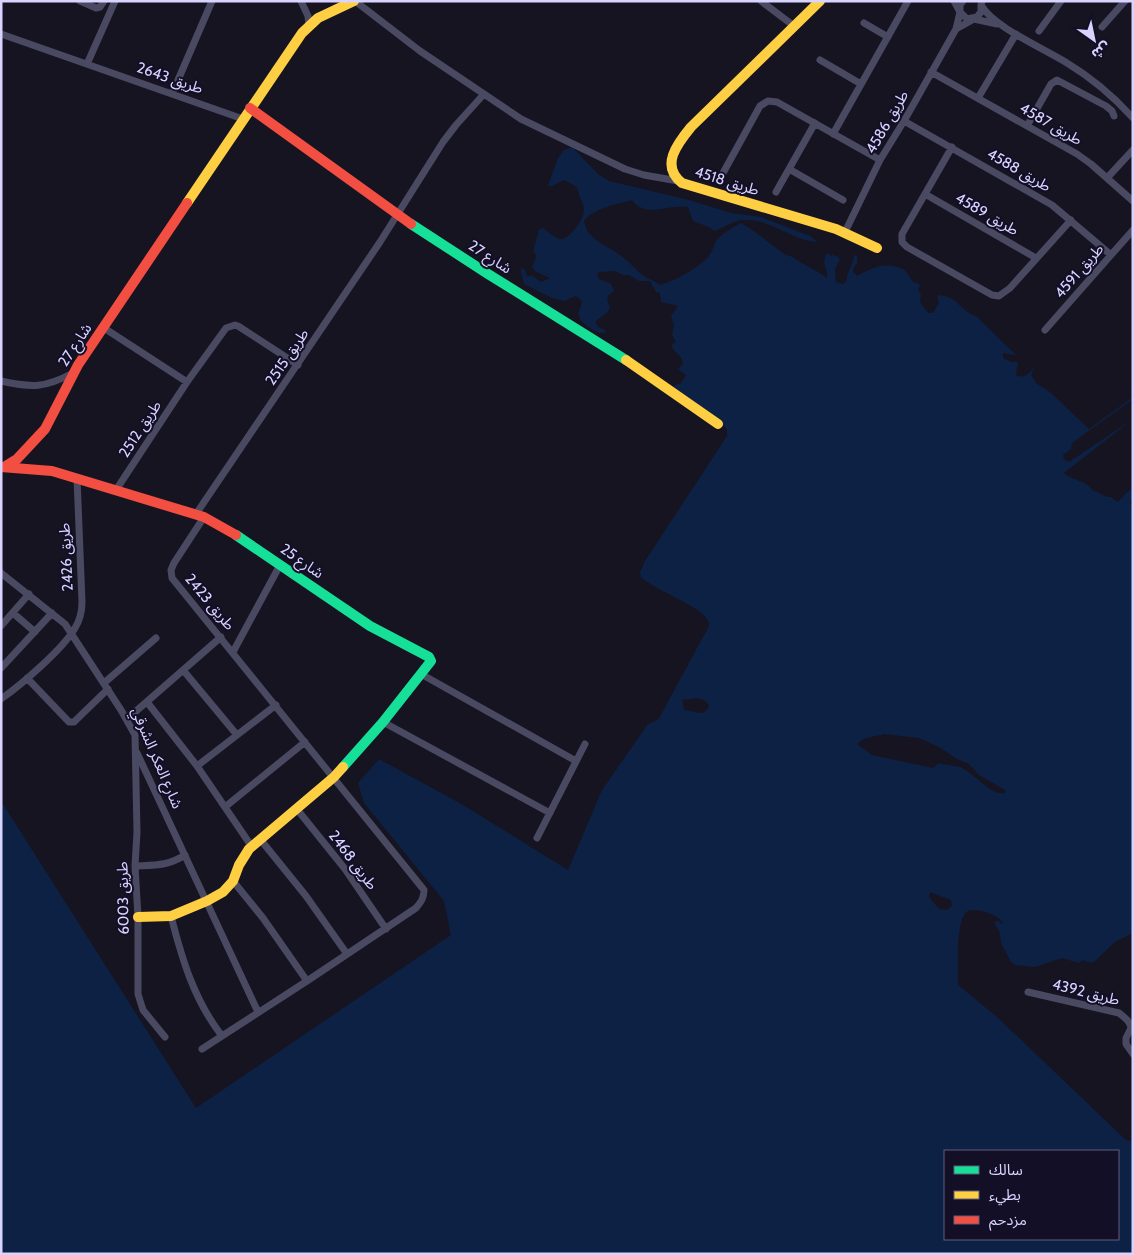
<svg xmlns="http://www.w3.org/2000/svg" width="1134" height="1255" font-family="Cabin,'Noto Sans Arabic',sans-serif">
  <style>
    .water { fill: #0d2144; fill-rule: evenodd }
    .lines { fill: none; stroke-linecap: round; stroke-linejoin: round }
    .street { stroke: #4a4962; stroke-width: 7 }
    .fast { stroke: #16e098; stroke-width: 10 }
    .slow { stroke: #ffcf43; stroke-width: 10 }
    .jam { stroke: #f24e42; stroke-width: 10 }
    .labels { text-anchor: middle; dominant-baseline: central; stroke-width: 4; stroke-linejoin: round; paint-order: stroke }
    .street-label { font-size: 15px; fill: #d9d4ff; stroke: #130f26 }
  </style>
  <rect width="100%" height="100%" fill="#161421"/>
  <path class="water" d="M 572,147 L 598,174 L 609,181 L 689,200 L 731,213 L 761,217 L 810,236 L 818,242 C 792,241 770,218 744,220 C 733,220 724,228 714,231 C 708,225 701,225 693,221 L 688,207 C 668,204 646,219 632,200 C 616,205 595,207 584,221 C 587,240 607,245 620,255 C 629,261 637,272 647,278 C 652,280 656,282 660,285 C 673,282 700,267 708,257 C 712,252 713,248 715,243 C 720,234 732,228 741,223 C 757,232 771,245 786,255 C 789,256 792,256 794,258 C 805,266 817,270 827,278 C 829,268 820,266 827,253 L 831,256 L 833,254 L 835,257 L 837,255 L 840,260 L 835,269 L 836,282 L 843,284 L 847,281 L 847,276 L 854,258 L 853,255 L 857,256 L 857,263 L 853,269 L 853,272 L 857,276 C 873,267 887,261 905,270 L 913,282 L 920,284 L 918,290 L 921,294 L 920,302 L 928,313 L 933,313 L 939,303 L 937,298 L 939,295 C 959,297 960,311 976,316 L 1016,355 L 1003,353 L 1003,358 L 1011,362 L 1018,362 L 1016,375 C 1025,380 1030,372 1035,366 L 1031,375 L 1036,383 L 1050,392 L 1089,429 L 1133,397 L 1133,399 L 1072,443 L 1071,449 L 1063,455 L 1064,459 L 1069,462 L 1133,419 L 1064,473 C 1072,481 1087,480 1093,491 C 1100,492 1105,498 1111,497 L 1118,502 L 1126,493 L 1133,488 L 1133,498 L 1130,502 L 1133,509 L 1133,933 L 1115,942 L 1093,963 L 1082,960 L 1079,963 L 1062,958 L 1035,967 L 1015,965 L 1011,962 L 1001,943 L 1000,933 L 994,922 L 999,921 L 1002,924 L 1003,922 C 997,916 990,913 982,911 C 976,910 967,908 964,915 C 956,929 958,968 958,985 L 997,1017 L 1126,1140 L 1133,1141 L 1133,1254 L 1,1254 L 1,801 L 196,1108 L 451,935 L 444,901 L 364,803 L 358,783 L 379,759 L 463,805 L 568,870 L 602,790 L 648,724 L 658,720 L 709,626 C 709,623 709,622 707,619 C 700,606 654,590 641,577 L 640,572 L 645,561 L 727,436 L 727,430 L 725,427 L 673,386 L 681,383 L 686,375 L 678,369 L 683,364 C 682,354 674,354 671,345 L 676,342 L 672,334 L 674,325 L 671,316 L 678,306 L 661,302 L 660,293 L 656,292 L 650,281 L 639,281 L 629,275 L 623,275 L 615,271 L 599,272 L 597,275 L 599,279 L 611,284 L 614,291 L 608,296 L 607,299 L 610,308 C 606,315 600,317 595,322 L 598,327 L 605,330 L 605,333 C 597,334 581,324 579,316 C 577,311 582,307 582,301 L 576,296 L 564,301 L 552,298 L 524,284 L 521,272 L 521,267 L 525,270 L 527,276 L 533,276 L 541,282 L 550,278 L 535,271 L 532,267 C 534,261 539,257 533,251 L 539,230 L 542,228 C 548,231 554,238 560,239 C 569,241 584,219 584,210 C 584,203 578,195 577,187 L 564,180 L 552,186 L 548,186 L 558,158 L 564,150 ZM 698,698 L 706,701 L 709,705 C 705,719 694,710 684,710 L 682,700 ZM 884,734 L 919,738 L 939,747 L 957,759 L 969,764 L 979,775 L 1005,790 L 1005,793 C 991,796 976,775 962,768 C 956,765 947,766 939,763 L 933,768 L 872,755 L 857,744 C 865,736 875,737 884,734 ZM 930,892 L 951,900 L 952,905 C 949,911 945,910 939,909 L 929,897 ZM 945,1151 L 1118,1151 L 1118,1239 L 945,1239 Z"/>
  <g class="lines">
    <path class="street" d="M 80,1 L 96,8 L 100,7 L 104,1
      M 301,1 L 308,16 L 309,26
      M 355,1 L 420,51 L 521,119 L 625,169 L 644,175 L 678,181
      M 761,1 L 794,26
      M 963,1 L 960,5 L 960,12 L 967,19 L 977,17 L 981,12 L 981,6
      M 982,1 L 981,5 C 993,27 1045,49 1067,63 C 1092,78 1114,97 1133,118
      M 864,23 L 888,37
      M 1102,27 L 1125,1
      M 956,29 L 974,19 L 997,24
      M 1039,31 L 1061,1
      M 1,34 L 243,119
      M 820,60 L 861,84
      M 87,64 L 115,1
      M 931,72 L 1077,154 L 1091,164 L 1133,201
      M 172,94 L 212,1
      M 978,98 L 1016,34
      M 904,121 L 1052,205 L 1111,255
      M 1027,126 L 1051,84 L 1057,80 L 1106,106 L 1112,111 L 1114,116
      M 833,134 L 908,1
      M 952,147 L 902,234 L 902,242 L 907,247 L 992,295 L 999,296 L 1010,288 L 1071,220
      M 789,169 L 843,200
      M 723,173 L 760,106 L 768,101 L 777,102 L 880,160
      M 1107,178 L 1133,150
      M 776,192 L 815,123
      M 925,194 L 1036,258
      M 845,232 L 880,160 L 904,121 L 956,29 L 960,12 L 954,1
      M 104,328 L 187,382
      M 1045,330 L 1133,230
      M 1,381 C 32,388 45,388 73,373
      M 116,490 L 187,382 L 226,328 L 235,325 L 238,326 L 298,365
      M 196,514 L 380,242 L 443,142 L 456,125 L 484,94
      M 204,517 L 174,563 L 171,570 L 172,578 L 424,890 C 424,898 421,902 416,908 L 307,981 L 263,918 L 233,881
      M 1,573 L 65,624 L 121,710 L 135,735 L 137,832 L 135,866 L 138,917 L 138,994 L 143,1010 L 165,1037
      M 13,613 L 35,632
      M 1,626 L 29,594
      M 233,652 L 280,565
      M 1,668 L 52,613
      M 183,670 L 237,735
      M 421,674 L 576,761
      M 27,678 L 69,722 L 74,722 L 77,719 L 108,689
      M 104,683 L 156,638
      M 1,699 C 21,685 63,649 75,628 C 80,620 82,611 82,602 L 77,478
      M 147,702 L 197,766 L 252,847
      M 127,719 L 221,637
      M 383,722 L 550,813
      M 137,753 L 258,1012
      M 197,766 L 276,705
      M 225,807 L 305,742
      M 296,808 L 345,869 L 386,929
      M 537,838 L 585,744
      M 260,839 L 306,896 L 347,954
      M 135,866 C 155,865 168,866 185,855
      M 171,916 C 182,959 194,1000 222,1036 L 202,1049
      M 1028,992 L 1119,1013 C 1125,1018 1130,1021 1131,1028 L 1126,1038 L 1126,1044 L 1133,1054
      M 222,1036 L 307,981"/>
    <path class="fast" d="M 411,224 L 488,274 L 626,360
      M 236,535 L 370,626 L 429,657 L 431,661 L 383,722 L 343,767"/>
    <path class="slow" d="M 820,1 L 691,127 C 677,144 660,166 682,183 L 836,229 L 877,248
      M 187,203 L 302,33 L 318,18 L 354,1
      M 626,360 L 718,424
      M 138,917 L 171,916 L 207,901 L 223,892 L 233,881 L 239,865 L 249,849 L 334,777 L 343,767"/>
    <path class="jam" d="M 250,108 L 411,224
      M 1,467 L 52,471 L 204,517 L 236,535
      M 4,467 L 17,459 L 45,429 L 78,365 L 187,203"/>
  </g>
  <g class="labels">
    <g class="street-label">
      <text transform="translate(170 78) rotate(19)">طريق 2643</text>
      <text transform="translate(887 122) rotate(-60)">طريق 4586</text>
      <text transform="translate(1051 124) rotate(30)">طريق 4587</text>
      <text transform="translate(1019 170) rotate(30)">طريق 4588</text>
      <text transform="translate(727 181) rotate(17)">طريق 4518</text>
      <text transform="translate(987 214) rotate(30)">طريق 4589</text>
      <text transform="translate(490 257) rotate(33)">شارع 27</text>
      <text transform="translate(1079 271) rotate(-49)">طريق 4591</text>
      <text transform="translate(75 345) rotate(-57)">شارع 27</text>
      <text transform="translate(287 357) rotate(-56)">طريق 2515</text>
      <text transform="translate(140 429) rotate(-57)">طريق 2512</text>
      <text transform="translate(66 557) rotate(-93)">طريق 2426</text>
      <text transform="translate(302 561) rotate(35)">شارع 25</text>
      <text transform="translate(210 602) rotate(50)">طريق 2423</text>
      <text transform="translate(157 758) rotate(67)">شارع العكر الشرقي</text>
      <text transform="translate(353 860) rotate(53)">طريق 2468</text>
      <text transform="translate(123 898) rotate(-91)">طريق 6003</text>
      <text transform="translate(1086 992) rotate(14)">طريق 4392</text>
    </g>
  </g>
  <rect width="1134" height="1255" fill="none" stroke="#d9d4ff" stroke-width="5"/>
  <rect x="944" y="1150" width="175" height="90" fill="#130f26" stroke="#625e7d"/>
  <rect x="954" y="1166" width="25" height="8" fill="#16e098" stroke="#625e7d"/>
  <text x="989" y="1175" font-size="15" fill="#d9d4ff">سالك</text>
  <rect x="954" y="1191" width="25" height="8" fill="#ffcf43" stroke="#625e7d"/>
  <text x="989" y="1200" font-size="15" fill="#d9d4ff">بطيء</text>
  <rect x="954" y="1216" width="25" height="8" fill="#f24e42" stroke="#625e7d"/>
  <text x="989" y="1225" font-size="15" fill="#d9d4ff">مزدحم</text>
  <g transform="translate(1094 40) rotate(147)" stroke="#130f26" stroke-width="4" paint-order="stroke">
  <path d="M0-4L9 19L0 12L-9 19Z" fill="#d9d4ff"/>
  <text y="-8" font-size="14" font-weight="bold" text-anchor="middle" fill="#d9d4ff">ش</text>
  </g>
</svg>
